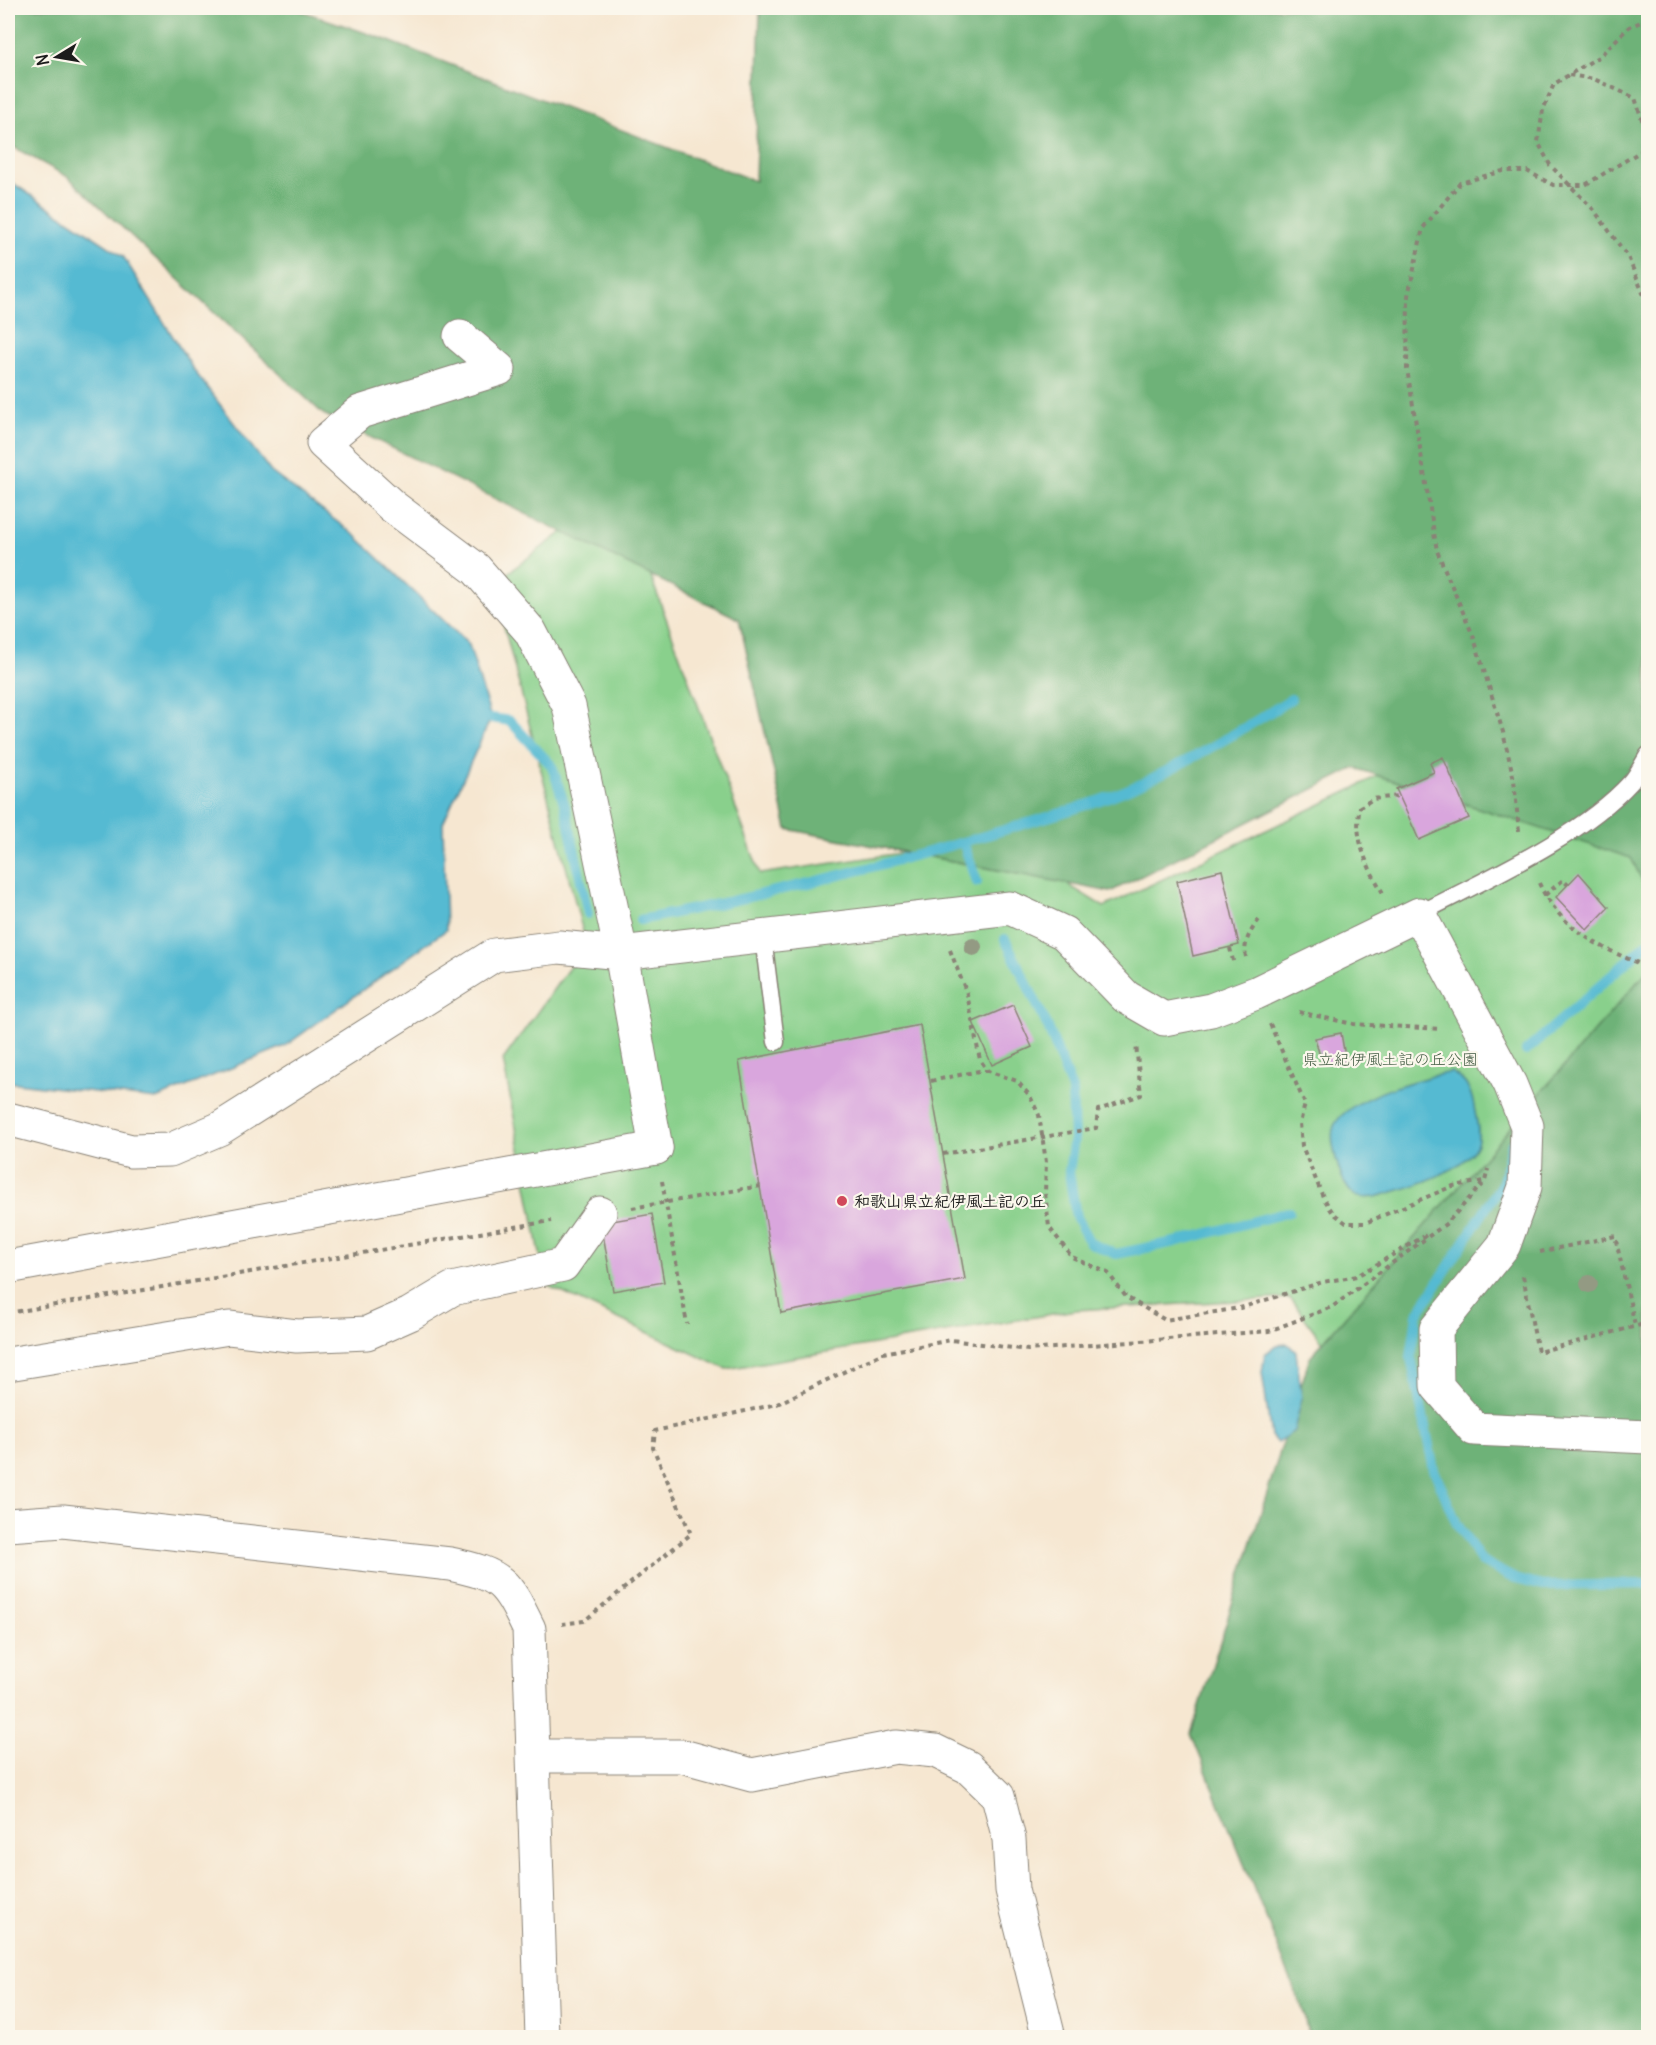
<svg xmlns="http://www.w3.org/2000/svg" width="1656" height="2045" font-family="Delius,'Klee One',sans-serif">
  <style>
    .green { fill: #89d08c; stroke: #527654; stroke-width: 1.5 }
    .forest { fill: #6eb278; stroke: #45674a; stroke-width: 1.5 }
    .water { fill: #54bad2; stroke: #386b77; stroke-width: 1.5 }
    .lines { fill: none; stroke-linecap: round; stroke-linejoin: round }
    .stream { stroke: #54bad2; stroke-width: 10 }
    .building { fill: #d9a6dd }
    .lane-casing { stroke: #898276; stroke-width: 19 }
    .street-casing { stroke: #898276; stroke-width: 35 }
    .secondary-casing { stroke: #898276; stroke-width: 35 }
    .path { stroke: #898276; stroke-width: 4; stroke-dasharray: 4.5 4.5; stroke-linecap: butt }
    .lane { stroke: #fff; stroke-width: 16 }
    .street { stroke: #fff; stroke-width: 33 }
    .secondary { stroke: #fff; stroke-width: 33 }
    .tree { fill: #939a83 }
    .poi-dot { fill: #d1495b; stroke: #fbf7ec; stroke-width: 2 }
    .labels { text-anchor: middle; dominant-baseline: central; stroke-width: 4.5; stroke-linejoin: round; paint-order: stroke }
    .park-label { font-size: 16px; fill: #425b43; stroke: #fbf7ec }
    .poi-label { font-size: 16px; font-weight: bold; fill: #1c1c1c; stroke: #fbf7ec; text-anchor: start }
  </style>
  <rect width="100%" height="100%" fill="#fbf7ec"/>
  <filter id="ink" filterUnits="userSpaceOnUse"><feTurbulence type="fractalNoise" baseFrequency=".0167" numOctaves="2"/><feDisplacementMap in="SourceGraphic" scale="12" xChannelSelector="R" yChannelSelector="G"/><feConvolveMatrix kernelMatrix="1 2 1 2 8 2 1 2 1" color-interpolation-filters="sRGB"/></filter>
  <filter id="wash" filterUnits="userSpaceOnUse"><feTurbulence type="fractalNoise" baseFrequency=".008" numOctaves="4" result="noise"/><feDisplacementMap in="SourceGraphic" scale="24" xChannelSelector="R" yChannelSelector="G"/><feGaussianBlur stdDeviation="1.35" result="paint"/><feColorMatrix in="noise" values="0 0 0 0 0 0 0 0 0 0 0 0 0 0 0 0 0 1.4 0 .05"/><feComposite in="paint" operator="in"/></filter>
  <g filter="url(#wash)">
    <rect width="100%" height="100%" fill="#f6e7d1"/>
    <path class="green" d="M 619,490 L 760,874 L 994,839 L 1104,907 L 1353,789 L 1500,708 L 1648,536 L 1648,1518 L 1414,1466 L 1290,1298 L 1076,1310 L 726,1369 L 546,1285 L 503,1060 L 586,944 L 493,584 Z"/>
    <path class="forest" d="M 8,8 L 293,8 L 381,38 L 755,181 L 760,8 L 1648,8 L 1648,892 L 1631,858 L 1355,768 L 1110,892 L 787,829 L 739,619 L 323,414 L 68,177 L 8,144 Z
      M 1648,970 L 1648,2037 L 1309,2037 L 1302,2007 L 1191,1734 L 1310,1357 Z"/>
    <path class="water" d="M 8,180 L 123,256 L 193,369 L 271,472 L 356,536 L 469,645 L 491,718 L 443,823 L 446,930 L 285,1046 L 156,1099 L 8,1082 Z
      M 1451,1072 C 1469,1082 1472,1093 1475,1112 C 1477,1122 1480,1134 1477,1144 C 1466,1172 1402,1190 1375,1197 C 1368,1198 1359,1199 1353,1194 C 1341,1184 1328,1140 1334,1126 C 1347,1097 1422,1078 1451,1072 Z
      M 1288,1344 L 1296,1352 L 1302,1398 L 1294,1431 L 1277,1443 L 1271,1436 L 1262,1372 L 1265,1354 L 1277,1345 Z"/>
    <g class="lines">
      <path class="stream" d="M 491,718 L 510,721 L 552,766 L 565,806 L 588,914
        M 963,842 L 977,882
        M 640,920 C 759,897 875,868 991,834 C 1040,819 1091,806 1138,785 C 1192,760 1241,731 1291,699
        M 1005,939 L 1048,1027 L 1072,1090 L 1074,1138 L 1069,1172 L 1076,1217 L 1090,1243 L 1116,1254 L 1175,1242 L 1289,1212
        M 1526,1051 L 1648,943
        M 1512,1144 L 1503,1182 L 1417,1315 L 1411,1358 L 1434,1470 L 1457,1524 L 1482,1562 L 1515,1579 L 1543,1586 L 1648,1584"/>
    </g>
    <g id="blocks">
      <path class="building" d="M 1443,757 L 1469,818 L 1419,840 L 1396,789 L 1434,772 L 1430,763 Z
        M 1222,870 L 1239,945 L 1193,956 L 1177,881 Z
        M 1579,873 L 1609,907 L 1587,930 L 1556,897 Z
        M 1013,1005 L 1032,1047 L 992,1065 L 973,1022 Z
        M 920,1025 L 965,1279 L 781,1313 L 739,1061 Z
        M 1341,1033 L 1346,1062 L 1322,1064 L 1315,1038 Z
        M 652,1214 L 664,1282 L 613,1291 L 601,1223 Z"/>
    </g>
  </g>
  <g filter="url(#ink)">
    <use href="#blocks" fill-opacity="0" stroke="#898276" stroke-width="1.5"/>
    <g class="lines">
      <defs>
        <path id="lane" d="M 1419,914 C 1486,879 1580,838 1631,782 C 1638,774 1643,763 1648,755
          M 763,937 L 776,1042"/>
        <path id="street" d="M 460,336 L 499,369 L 360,412 L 323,443 L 392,506 L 476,569 L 530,631 L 569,706 L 621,953 L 656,1148
          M 8,1119 L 131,1151 L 170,1150 L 219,1129 L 494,955 L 559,947 L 621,953 L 1010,908 L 1064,933 L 1126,997 L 1164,1019 L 1211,1010 L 1256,993 L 1419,914 L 1510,1084 L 1527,1126 L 1525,1187 L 1504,1245 L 1436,1329 L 1437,1386 L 1474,1429 L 1648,1437
          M 8,1364 L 229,1328 L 297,1336 L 367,1333 L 410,1314 L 452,1289 L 563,1265 L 600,1213
          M 8,1525 L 63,1521 L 450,1564 C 503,1575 506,1582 529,1629 L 542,2038
          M 534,1756 L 682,1756 L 752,1775 L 896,1747 L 935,1751 L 968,1767 L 998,1796 L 1009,1839 L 1012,1890 L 1049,2038"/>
        <path id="secondary" d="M 8,1267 L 656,1148"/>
      </defs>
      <use href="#lane" class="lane-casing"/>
      <use href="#street" class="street-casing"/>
      <use href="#secondary" class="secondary-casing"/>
      <path class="path" d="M 1648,19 L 1629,27 L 1600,56 L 1554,84 L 1543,110 L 1538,142 L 1550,165 L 1594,210 L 1628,257 L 1648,305
        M 1569,75 L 1594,79 L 1635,98 L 1648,138
        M 1519,831 L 1514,780 L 1503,732 L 1474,638 L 1437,551 L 1407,369 L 1408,296 L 1423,228 L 1460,183 L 1503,171 L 1527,171 L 1553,185 L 1585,185 L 1648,147
        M 1539,883 C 1560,930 1603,949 1648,967
        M 1383,893 C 1367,866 1353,838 1360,807 L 1373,799 L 1400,796
        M 1545,895 L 1563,880 L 1568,885
        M 1230,948 L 1234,965
        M 950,950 L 967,994 L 980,1060 L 988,1071 L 1017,1081 L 1030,1096 L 1039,1115 L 1046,1162 L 1045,1193 L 1049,1227 L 1072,1257 L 1108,1273 L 1126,1297 L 1165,1320 L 1240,1308 L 1323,1282 L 1357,1276 L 1428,1234
        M 1246,957 C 1243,943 1250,931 1259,920
        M 1299,1012 L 1353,1024 L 1440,1029
        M 1270,1024 L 1305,1104 L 1300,1123 L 1302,1146 L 1323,1197 L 1333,1213 L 1346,1223 L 1365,1223 L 1453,1186 L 1484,1181
        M 931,1081 L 979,1071 L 987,1071
        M 943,1154 L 1096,1128 L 1098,1110 L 1141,1095 L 1136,1044
        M 662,1181 L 687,1324
        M 632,1208 L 761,1186
        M 1540,1252 L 1615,1236 L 1635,1325
        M 1523,1276 L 1538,1352 L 1648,1323
        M 8,1313 L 551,1221
        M 562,1624 L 584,1621 L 691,1534 L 653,1448 L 655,1431 L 777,1404 L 883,1353 L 951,1340 L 1028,1350 L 1269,1331 L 1332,1307 L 1447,1223 L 1485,1181 L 1488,1169"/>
      <use href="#lane" class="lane"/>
      <use href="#street" class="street"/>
      <use href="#secondary" class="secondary"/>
    </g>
    <g class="tree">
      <circle cx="973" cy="947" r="9"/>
      <circle cx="1589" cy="1284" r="9"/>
    </g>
  </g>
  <circle class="poi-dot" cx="842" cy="1201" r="6"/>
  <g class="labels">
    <g class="park-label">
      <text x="1390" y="1059">県立紀伊風土記の丘公園</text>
    </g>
    <g class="poi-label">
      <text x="854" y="1201">和歌山県立紀伊風土記の丘</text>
    </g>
  </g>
  <rect width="1656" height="2045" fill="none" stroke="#fbf7ec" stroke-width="30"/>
  <g transform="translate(57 57) rotate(259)" stroke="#fbf7ec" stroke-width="4.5" paint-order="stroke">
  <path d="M0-4.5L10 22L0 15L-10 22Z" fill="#1c1c1c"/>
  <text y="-9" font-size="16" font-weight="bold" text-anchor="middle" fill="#1c1c1c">N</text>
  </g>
</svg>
